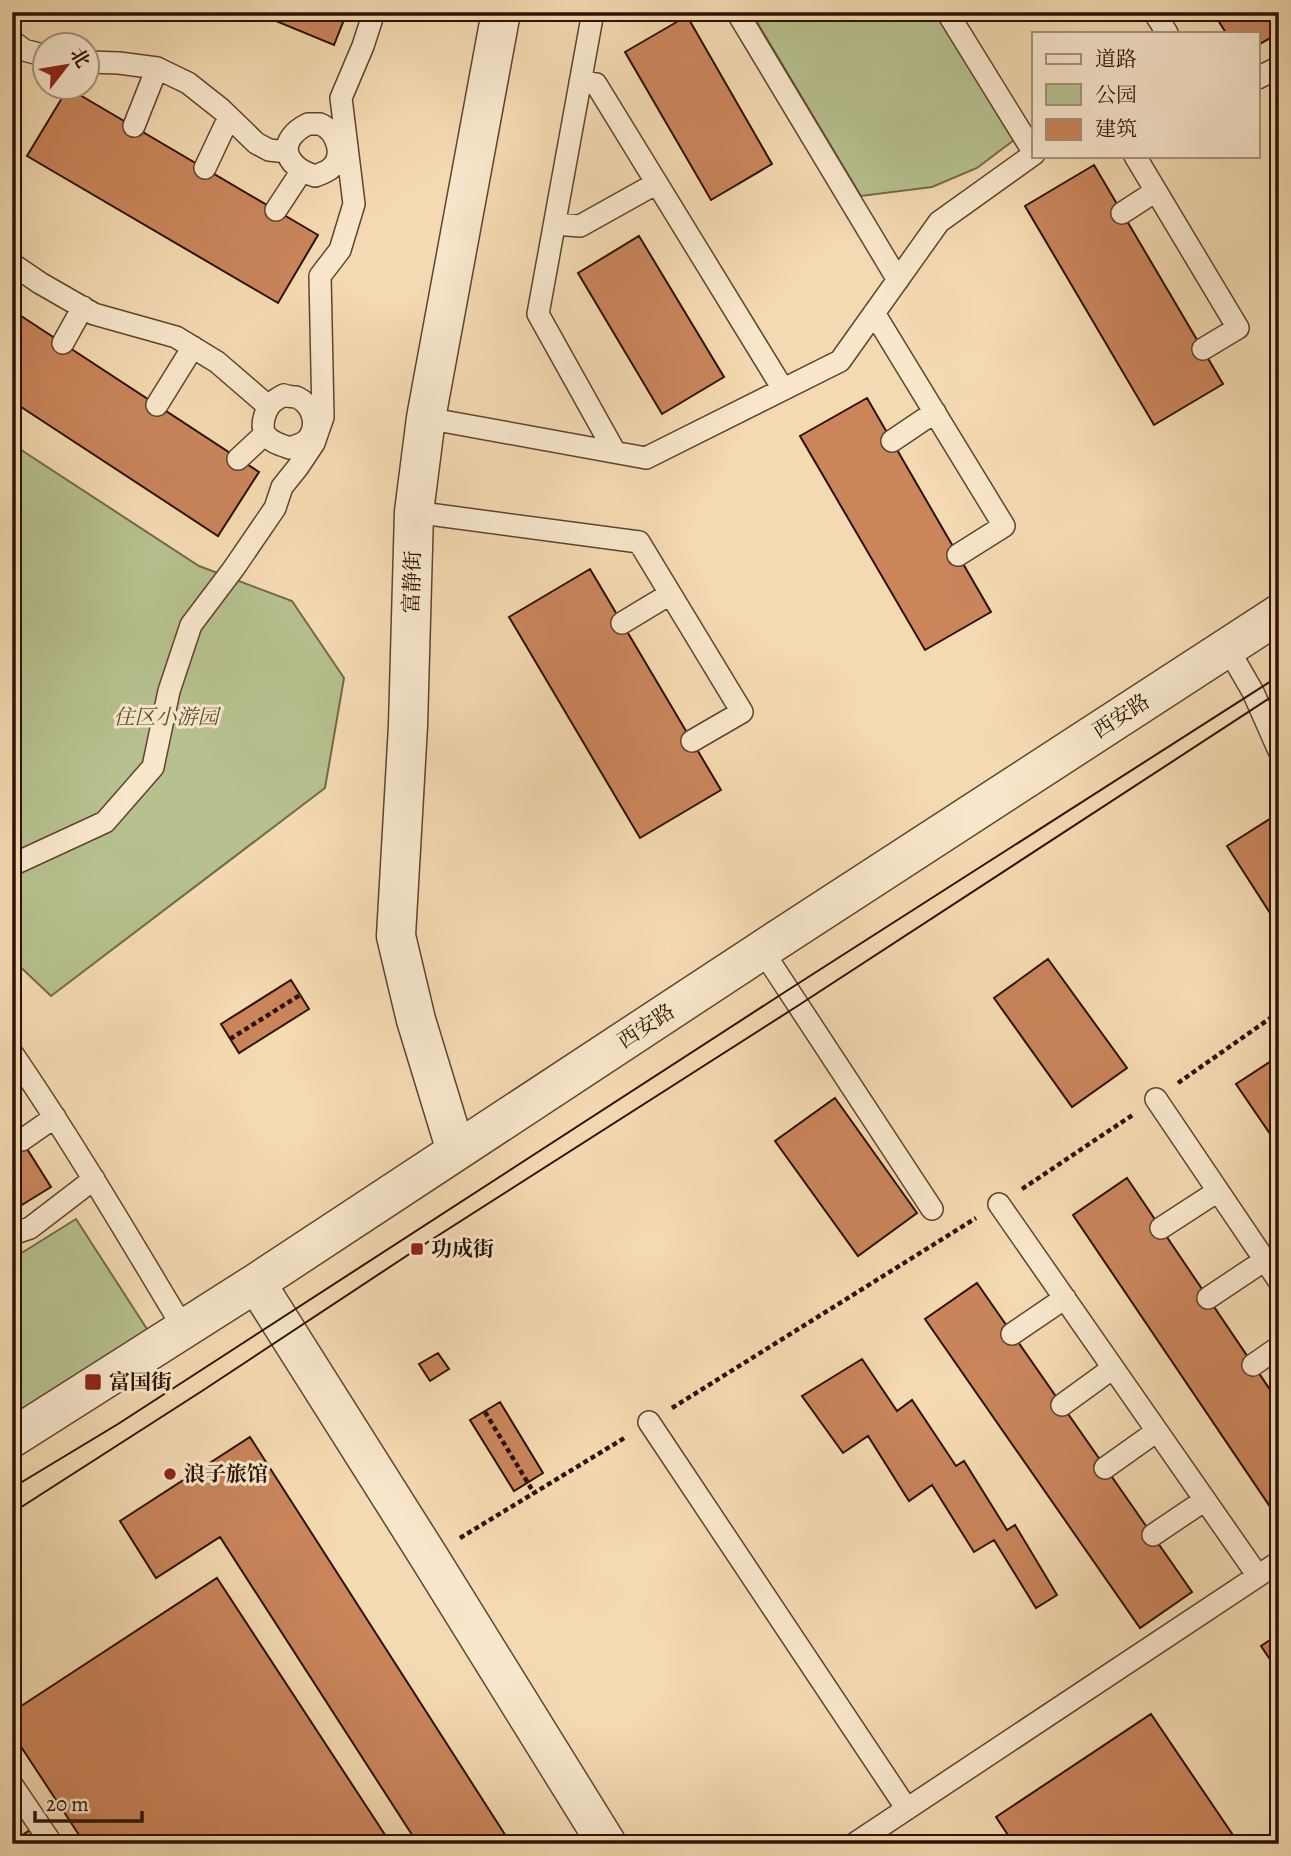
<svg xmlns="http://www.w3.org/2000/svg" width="1291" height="1856" font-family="Alegreya,'Noto Serif SC',serif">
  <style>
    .green { fill: #b6c18f; stroke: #726a48; stroke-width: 2 }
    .building { fill: #ca855b; stroke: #2d1200; stroke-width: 2 }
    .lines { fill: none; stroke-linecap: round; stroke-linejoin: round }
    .service-casing { stroke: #5f442c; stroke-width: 24 }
    .minor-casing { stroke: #5f442c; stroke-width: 41 }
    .path { stroke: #2d1200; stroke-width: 4.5; stroke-dasharray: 5 3.5; stroke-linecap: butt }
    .service { stroke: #f8e7cd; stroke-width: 21 }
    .minor { stroke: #f8e7cd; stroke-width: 38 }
    .tram { stroke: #2d1200; stroke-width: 2 }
    .poi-dot { fill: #8f2418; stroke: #f8e7cd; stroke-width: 2.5 }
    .labels { text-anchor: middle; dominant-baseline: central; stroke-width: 6; stroke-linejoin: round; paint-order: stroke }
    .street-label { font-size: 21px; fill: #2d1200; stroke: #f8e7cd }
    .park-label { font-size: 21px; font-style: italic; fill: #5d4f32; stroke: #f8e7cd }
    .poi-label { font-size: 21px; font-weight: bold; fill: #2d1200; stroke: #f8e7cd; text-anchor: start }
  </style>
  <rect width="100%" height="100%" fill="#f4dab2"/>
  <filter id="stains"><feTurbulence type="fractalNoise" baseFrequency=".00286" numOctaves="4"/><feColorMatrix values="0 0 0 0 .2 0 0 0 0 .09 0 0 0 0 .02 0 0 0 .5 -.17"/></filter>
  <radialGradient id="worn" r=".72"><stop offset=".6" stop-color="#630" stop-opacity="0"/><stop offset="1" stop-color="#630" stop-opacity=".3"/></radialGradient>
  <path class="green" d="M 751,12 L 936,12 L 1014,140 L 977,168 L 932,187 L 861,196 Z
    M 12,444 L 199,566 L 292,601 L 344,678 L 325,788 L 51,996 L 12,959 Z
    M 76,1219 L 154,1340 L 12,1429 L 12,1259 Z"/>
  <path class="building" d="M 254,12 L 347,12 L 334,45 Z
    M 1213,12 L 1279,12 L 1279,33 L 1258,45 L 1258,33 L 1226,33 Z
    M 687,16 L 772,164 L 711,200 L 625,52 Z
    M 12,88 L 20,92 L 12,106 Z
    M 68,88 L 318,235 L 278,303 L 27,156 Z
    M 1094,165 L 1223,384 L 1154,425 L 1025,206 Z
    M 639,236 L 724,377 L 662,414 L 578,273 Z
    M 12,310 L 259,472 L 218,536 L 12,401 Z
    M 867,398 L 991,612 L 925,650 L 800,436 Z
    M 590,569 L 721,790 L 640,838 L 509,617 Z
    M 1279,813 L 1279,927 L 1227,846 Z
    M 1048,959 L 1127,1068 L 1072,1107 L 994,998 Z
    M 291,980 L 309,1009 L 239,1053 L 221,1024 Z
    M 1279,1056 L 1279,1147 L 1236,1084 Z
    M 835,1098 L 917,1213 L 858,1256 L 775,1141 Z
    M 12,1125 L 51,1187 L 12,1211 Z
    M 1127,1178 L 1279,1403 L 1279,1520 L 1073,1215 Z
    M 977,1283 L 1192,1592 L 1140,1628 L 925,1319 Z
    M 438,1353 L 449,1369 L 430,1381 L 419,1364 Z
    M 862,1359 L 897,1411 L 912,1400 L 956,1466 L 964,1461 L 1007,1530 L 1015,1525 L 1057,1595 L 1036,1608 L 994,1540 L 974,1552 L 932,1485 L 909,1501 L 868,1436 L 843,1453 L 802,1396 Z
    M 500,1402 L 543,1473 L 514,1491 L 470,1420 Z
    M 250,1437 L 511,1844 L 418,1844 L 220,1537 L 156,1578 L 120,1521 Z
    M 217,1578 L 391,1844 L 85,1844 L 12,1733 L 12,1712 Z
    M 1279,1634 L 1279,1673 L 1261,1646 Z
    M 1151,1714 L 1239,1844 L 1014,1844 L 996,1817 Z
    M 30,1830 L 39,1844 L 12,1844 L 12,1842 Z"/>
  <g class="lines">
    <defs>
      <path id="service" d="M 593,12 L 538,314 L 615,452
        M 737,12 L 898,280
        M 947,12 L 1034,153
        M 1154,12 L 1167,33
        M 12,41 L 24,50 L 46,56
        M 88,62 L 119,63 L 157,68 L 188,83 L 221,109 L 256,143 L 269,150 L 287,152
        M 1258,78 L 1279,67
        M 580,82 L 596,84 L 783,389
        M 308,124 C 309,124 320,124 320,124 C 337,131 345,156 331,168 C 327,172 320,174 315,176 C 282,166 277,139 308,124 Z
        M 134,126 L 157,68
        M 1135,156 L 1238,328 L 1203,349
        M 205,168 L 229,117
        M 276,210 L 301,172
        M 1122,213 L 1156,191
        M 555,224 L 580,226 L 657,183
        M 12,264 L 40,283 L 94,314 L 176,337 L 217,362 L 268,406
        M 874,313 L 1004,526 L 958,555
        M 63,343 L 83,307
        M 284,395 C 285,396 294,397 296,397 C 313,404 320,427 306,441 C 302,444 295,446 290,448 C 281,445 270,442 265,434 C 260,424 266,407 274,401 C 277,399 280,397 284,395 Z
        M 157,405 L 193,347
        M 426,418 L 646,458 L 840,361 L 939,222 L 1034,154
        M 892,441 L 935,412
        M 238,459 L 265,434
        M 414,512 L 639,542 L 742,712 L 692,741
        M 622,623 L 670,594
        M 1227,647 L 1253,692 L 1279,751
        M 12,865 L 105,822 L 153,767 L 169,691 L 191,625 L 234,568 L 275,508 L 282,487 L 298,467 L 314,443 L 323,417 L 320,276 L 340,250 L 354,204 L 341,98 L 363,46 L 374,12
        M 762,950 L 932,1209
        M 12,1053 C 73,1142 128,1236 184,1329
        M 1156,1099 L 1279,1281
        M 22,1140 L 55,1117
        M 999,1204 L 1258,1576
        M 1161,1228 L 1218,1191
        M 12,1234 L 30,1228 L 94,1179
        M 1208,1298 L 1265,1260
        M 1012,1334 L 1065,1298
        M 1253,1365 L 1279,1347
        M 1062,1405 L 1113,1368
        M 649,1422 L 907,1809
        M 1105,1468 L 1157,1431
        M 1153,1535 L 1205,1500
        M 12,1785 L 52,1844
        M 854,1844 L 1279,1562"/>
      <path id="minor" d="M 456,1151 L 416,1020 L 396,936 L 408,726 L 414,512 L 426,418 L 501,12
        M 256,1283 L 429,1557 L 607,1844
        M 12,1438 L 256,1283 L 762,950 L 1279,614"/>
    </defs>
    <use href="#service" class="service-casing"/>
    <use href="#minor" class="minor-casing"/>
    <path class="path" d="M 230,1039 L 300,995
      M 1178,1083 L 1279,1012
      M 1022,1189 L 1134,1114
      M 672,1408 L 976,1218
      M 485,1412 L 534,1493
      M 460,1538 L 626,1437"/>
    <use href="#service" class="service"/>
    <use href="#minor" class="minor"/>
    <path class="tram" d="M 12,1488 L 118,1424 L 788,990 L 1279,676
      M 12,1513 L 202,1391 L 417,1249 L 799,1005 L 1279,692"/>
  </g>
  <g class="poi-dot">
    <rect x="410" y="1242" width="14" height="14" rx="3.5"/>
    <rect x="84" y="1373" width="18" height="18" rx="3.5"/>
    <circle cx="170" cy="1474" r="7"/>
  </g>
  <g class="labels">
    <g class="street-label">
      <text transform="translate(412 582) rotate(-88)">富静街</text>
      <text transform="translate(1121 716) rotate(-33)">西安路</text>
      <text transform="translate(646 1026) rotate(-33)">西安路</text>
    </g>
    <g class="park-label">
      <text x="166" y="717">住区小游园</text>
    </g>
    <g class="poi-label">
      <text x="431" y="1249">功成街</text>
      <text x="109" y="1382">富国街</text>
      <text x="184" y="1474">浪子旅馆</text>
    </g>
  </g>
  <rect width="1291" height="1856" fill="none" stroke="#f4dab2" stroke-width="42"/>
  <rect x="14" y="14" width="1263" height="1828" fill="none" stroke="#2d1200" stroke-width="3.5"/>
  <rect x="21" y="21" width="1249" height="1814" fill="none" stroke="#2d1200" stroke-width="2"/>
  <rect x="1032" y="32" width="228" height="126" fill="#f8e7cd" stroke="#a7927b" stroke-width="2"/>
  <rect x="1046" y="54" width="35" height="10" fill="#f8e7cd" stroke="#a7927b" stroke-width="2"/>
  <text x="1095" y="66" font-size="21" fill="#2d1200">道路</text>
  <rect x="1046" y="84" width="35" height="21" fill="#b6c18f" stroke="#a7927b" stroke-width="2"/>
  <text x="1095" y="102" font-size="21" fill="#2d1200">公园</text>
  <rect x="1046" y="119" width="35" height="21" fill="#ca855b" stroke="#a7927b" stroke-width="2"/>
  <text x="1095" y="136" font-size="21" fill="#2d1200">建筑</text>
  <g transform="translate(66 66) rotate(59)"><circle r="33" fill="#f8e7cd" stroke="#a7927b" stroke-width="2"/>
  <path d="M0-5L12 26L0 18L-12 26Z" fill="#8f2418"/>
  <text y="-10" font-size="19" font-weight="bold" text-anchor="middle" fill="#2d1200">北</text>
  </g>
  <path d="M35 1811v10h107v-10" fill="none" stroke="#2d1200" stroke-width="3.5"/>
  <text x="46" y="1811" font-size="21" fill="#2d1200" stroke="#f8e7cd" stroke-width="5" paint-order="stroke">20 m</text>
  <rect width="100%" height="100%" filter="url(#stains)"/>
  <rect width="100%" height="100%" fill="url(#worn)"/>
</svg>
